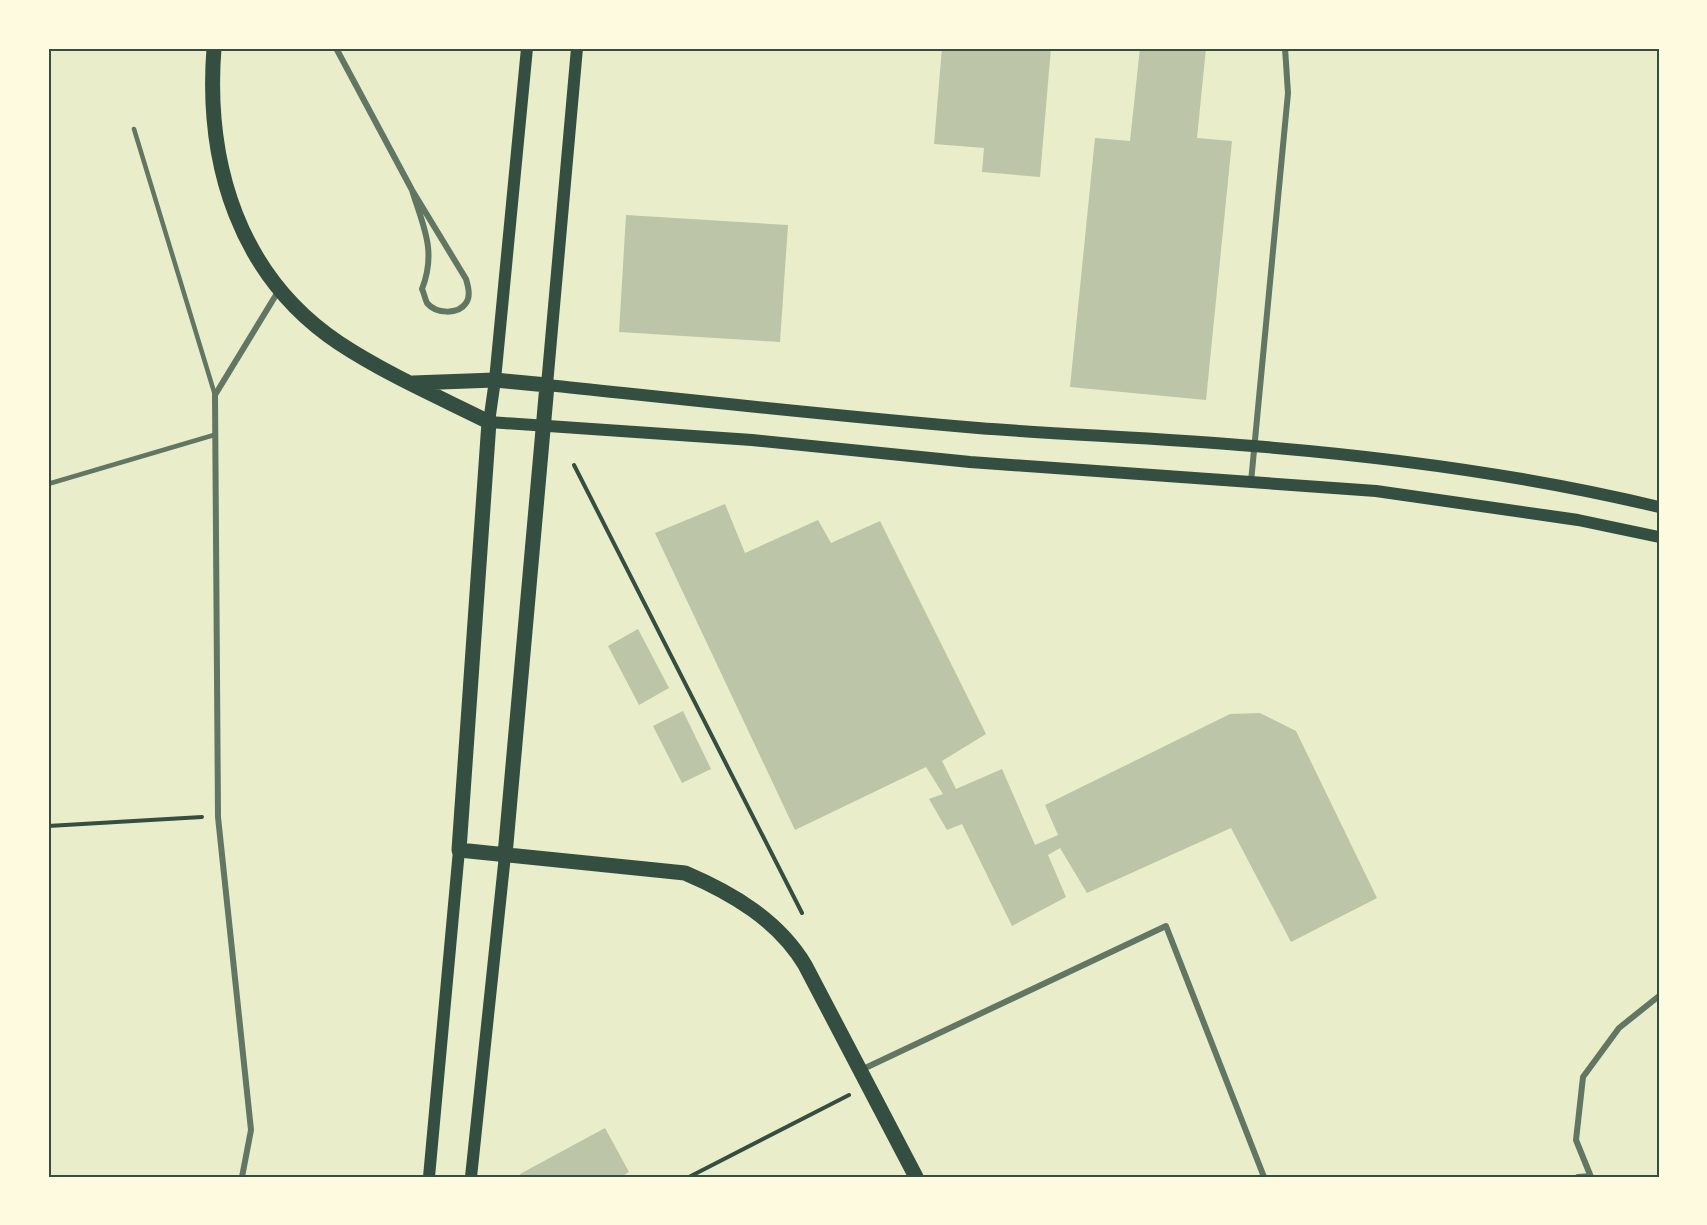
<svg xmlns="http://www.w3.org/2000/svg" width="1707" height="1225" font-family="Roboto,sans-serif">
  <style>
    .building { fill: #bcc5a7 }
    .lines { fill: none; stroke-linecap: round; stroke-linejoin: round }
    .path { stroke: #344e41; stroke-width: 4 }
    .service { stroke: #617663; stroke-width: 4.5 }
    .minor { stroke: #617663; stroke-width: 6 }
    .secondary { stroke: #344e41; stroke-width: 12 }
    .primary { stroke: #344e41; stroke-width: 15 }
    .neatline { fill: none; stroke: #344e41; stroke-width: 2 }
  </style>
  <rect width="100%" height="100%" fill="#e9edc9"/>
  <path class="building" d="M 942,48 L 1051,48 L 1040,177 L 982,172 L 984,148 L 934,144 Z
    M 1140,48 L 1206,48 L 1197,138 L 1232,141 L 1206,400 L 1070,387 L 1095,138 L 1130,141 Z
    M 626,215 L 788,225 L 780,342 L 619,332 Z
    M 725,504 L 745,553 L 818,520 L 831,543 L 880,521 L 986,734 L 942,761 L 956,789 L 1002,769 L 1035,845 L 1058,835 L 1045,805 L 1230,714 L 1260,713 L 1296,731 L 1377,898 L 1291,942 L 1231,828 L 1087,893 L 1060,848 L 1048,855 L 1066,897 L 1012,926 L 962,824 L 947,830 L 929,799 L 943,794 L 926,767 L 795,830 L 655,533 Z
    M 638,629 L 669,688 L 639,705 L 608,646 Z
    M 683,711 L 711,769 L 682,783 L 653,726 Z
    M 605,1128 L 629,1172 L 621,1177 L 522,1177 L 520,1174 Z"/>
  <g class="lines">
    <path class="path" d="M 574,465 L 802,913
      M 48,826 L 202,817
      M 689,1177 L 849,1095"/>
    <path class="service" d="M 134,129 L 215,395
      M 48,484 L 214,435
      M 48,594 L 48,603"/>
    <path class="minor" d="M 336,48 L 412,190 L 466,279 C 468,286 471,296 466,303 C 458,315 436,314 427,303 C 425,299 424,293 422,289 C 437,251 423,226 412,190
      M 1251,482 L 1288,93 L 1285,48
      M 861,1070 L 1166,926 L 1264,1177
      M 242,1177 L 251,1130 L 218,817 L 215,395 L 279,290
      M 1578,1177 L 1590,1176
      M 1591,1177 L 1576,1140 L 1583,1077 L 1619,1028 L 1659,996"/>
    <path class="secondary" d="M 527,48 L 495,380 L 489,422 L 752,440 L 970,462 L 1376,491 L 1578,520 L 1659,537
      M 577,48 L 547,385 C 690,400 834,416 978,428 C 1070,435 1162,438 1253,446 C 1390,457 1526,475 1659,507
      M 429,1177 L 459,850
      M 471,1177 L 505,855"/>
    <path class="primary" d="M 214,48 C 205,164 239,276 339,343 C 386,374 439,397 489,422 L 459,850 L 685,873 C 732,893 778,920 805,965 L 916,1177
      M 413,383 L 495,380 L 547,385 L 505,855"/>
  </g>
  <rect width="1707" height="1225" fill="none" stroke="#fefae0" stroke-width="99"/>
  <rect x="50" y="50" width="1608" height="1126" class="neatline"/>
</svg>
